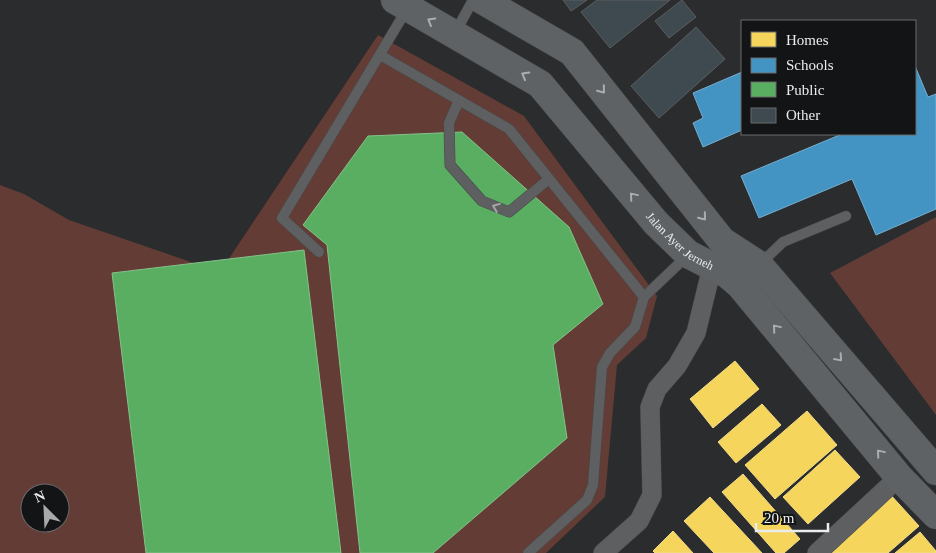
<svg xmlns="http://www.w3.org/2000/svg" width="936" height="553" font-family="Georgia,serif">
  <style>
    .green { fill: #633c36; fill-rule: evenodd }
    .homes { fill: #f6d55c; stroke: #f2dc88 }
    .schools { fill: #4393c3; stroke: #75aed0 }
    .public { fill: #5aae61; stroke: #85c18b }
    .building { fill: #3e4a50; stroke: #5c5d5e }
    .lines { fill: none; stroke-linecap: round; stroke-linejoin: round }
    .lane-casing { stroke: #464849; stroke-width: 11 }
    .street-casing { stroke: #464849; stroke-width: 20 }
    .secondary-casing { stroke: #464849; stroke-width: 29 }
    .lane { stroke: #5d5f60; stroke-width: 10 }
    .street { stroke: #5d5f60; stroke-width: 19 }
    .secondary { stroke: #5e6264; stroke-width: 28 }
    .oneway { stroke: #abaeb0 }
    .oneway2 { stroke: #a4a6a7 }
    .labels { text-anchor: middle; dominant-baseline: central; stroke-width: 5; stroke-linejoin: round; paint-order: stroke }
    .street-label { font-size: 12px; fill: #eaecee; stroke: #131415 }
  </style>
  <rect width="100%" height="100%" fill="#2a2c2e"/>
  <path class="green" d="M 378,35 L 524,116 L 657,296 L 646,338 L 617,365 L 605,497 L 546,553 L 0,553 L 0,185 L 24,194 L 69,220 L 220,272 ZM 30,493 L 60,493 L 60,523 L 30,523 Z
    M 936,217 L 936,415 L 830,273 Z"/>
  <path class="homes" d="M 735,361 L 759,389 L 713,428 L 690,399 Z
    M 762,404 L 781,425 L 736,463 L 718,442 Z
    M 807,411 L 837,445 L 775,499 L 745,465 Z
    M 835,450 L 860,477 L 808,524 L 783,497 Z
    M 743,474 L 800,539 L 784,553 L 776,553 L 722,492 Z
    M 889,493 L 919,526 L 888,553 L 821,553 Z
    M 710,497 L 762,553 L 714,553 L 684,521 Z
    M 673,531 L 693,553 L 655,553 L 653,551 Z
    M 920,532 L 936,551 L 936,553 L 895,553 Z"/>
  <path class="schools" d="M 915,66 L 928,97 L 936,94 L 936,209 L 876,235 L 852,179 L 759,218 L 741,176 L 842,134 L 915,134 Z
    M 742,72 L 742,130 L 703,147 L 693,123 L 703,118 L 693,93 Z"/>
  <path class="public" d="M 462,132 L 569,227 L 603,304 L 553,345 L 567,438 L 433,553 L 360,553 L 327,245 L 303,225 L 368,136 Z
    M 304,250 L 341,553 L 146,553 L 112,273 Z"/>
  <path class="building" d="M 563,0 L 587,0 L 571,11 Z
    M 597,0 L 670,0 L 610,48 L 581,12 Z
    M 682,0 L 696,17 L 669,38 L 655,21 Z
    M 696,27 L 725,59 L 659,118 L 631,86 Z"/>
  <g class="lines">
    <defs>
      <path id="lane" d="M 455,33 L 473,0
        M 380,55 L 509,129 L 644,297
        M 459,100 L 449,123 L 450,165 L 482,201 L 509,212 L 549,179
        M 319,252 L 282,218 L 407,9
        M 760,264 L 783,242 L 846,216
        M 528,553 L 587,500 L 593,485 L 602,367 L 610,353 L 635,327 L 644,297 L 688,255"/>
      <path id="street" d="M 603,553 L 639,521 L 652,495 L 650,407 L 657,389 L 677,366 L 696,333 L 712,267
        M 817,553 L 899,477"/>
      <g id="secondary">
        <path id="s1" d="M 395,0 L 540,84 L 656,223 L 688,254 L 727,274 L 740,285 L 899,477 L 936,515"/>
        <path d="M 482,0 L 572,52 L 722,241 L 759,265 L 936,471"/>
      </g>
    </defs>
    <use href="#lane" class="lane-casing"/>
    <use href="#street" class="street-casing"/>
    <use href="#secondary" class="secondary-casing"/>
    <use href="#lane" class="lane"/>
    <use href="#street" class="street"/>
    <use href="#secondary" class="secondary"/>
  </g>
  <defs><path id="oneway-chevron" d="M-2-3.5L2.5 0L-2 3.5" fill="none" stroke-width="1.6" stroke-linecap="round" stroke-linejoin="round" transform="scale(1.25)"/></defs>
  <g class="oneway">
    <use href="#oneway-chevron" transform="translate(431 21) rotate(-150)"/>
    <use href="#oneway-chevron" transform="translate(525 75) rotate(-150)"/>
    <use href="#oneway-chevron" transform="translate(602 90) rotate(51)"/>
    <use href="#oneway-chevron" transform="translate(633 196) rotate(-130)"/>
    <use href="#oneway-chevron" transform="translate(703 217) rotate(51)"/>
    <use href="#oneway-chevron" transform="translate(776 328) rotate(-130)"/>
    <use href="#oneway-chevron" transform="translate(839 358) rotate(49)"/>
    <use href="#oneway-chevron" transform="translate(880 453) rotate(-130)"/>
  </g>
  <use class="oneway2" href="#oneway-chevron" transform="translate(496 207) rotate(-158)"/>
  <g class="labels">
    <g class="street-label">
      <text stroke="none"><textPath href="#s1" startOffset="379">Jalan Ayer Jerneh</textPath></text>
    </g>
  </g>
  <rect x="741" y="20" width="175" height="115" fill="#131415" stroke="#696a6c"/>
  <rect x="751" y="32" width="25" height="15" fill="#f6d55c" stroke="#696a6c"/>
  <text x="786" y="45" font-size="15" fill="#eaecee">Homes</text>
  <rect x="751" y="58" width="25" height="15" fill="#4393c3" stroke="#696a6c"/>
  <text x="786" y="70" font-size="15" fill="#eaecee">Schools</text>
  <rect x="751" y="82" width="25" height="15" fill="#5aae61" stroke="#696a6c"/>
  <text x="786" y="95" font-size="15" fill="#eaecee">Public</text>
  <rect x="751" y="108" width="25" height="15" fill="#3e4a50" stroke="#696a6c"/>
  <text x="786" y="120" font-size="15" fill="#eaecee">Other</text>
  <g transform="translate(45 508) rotate(336)"><circle r="24" fill="#131415" stroke="#696a6c"/>
  <path d="M0-4L9 19L0 12L-9 19Z" fill="#a7a9ab"/>
  <text y="-8" font-size="14" font-weight="bold" text-anchor="middle" fill="#eaecee">N</text>
  </g>
  <path d="M756 523v8h72v-8" fill="none" stroke="#eaecee" stroke-width="2.5"/>
  <text x="764" y="523" font-size="15" fill="#eaecee" stroke="#131415" stroke-width="4" paint-order="stroke">20 m</text>
</svg>
